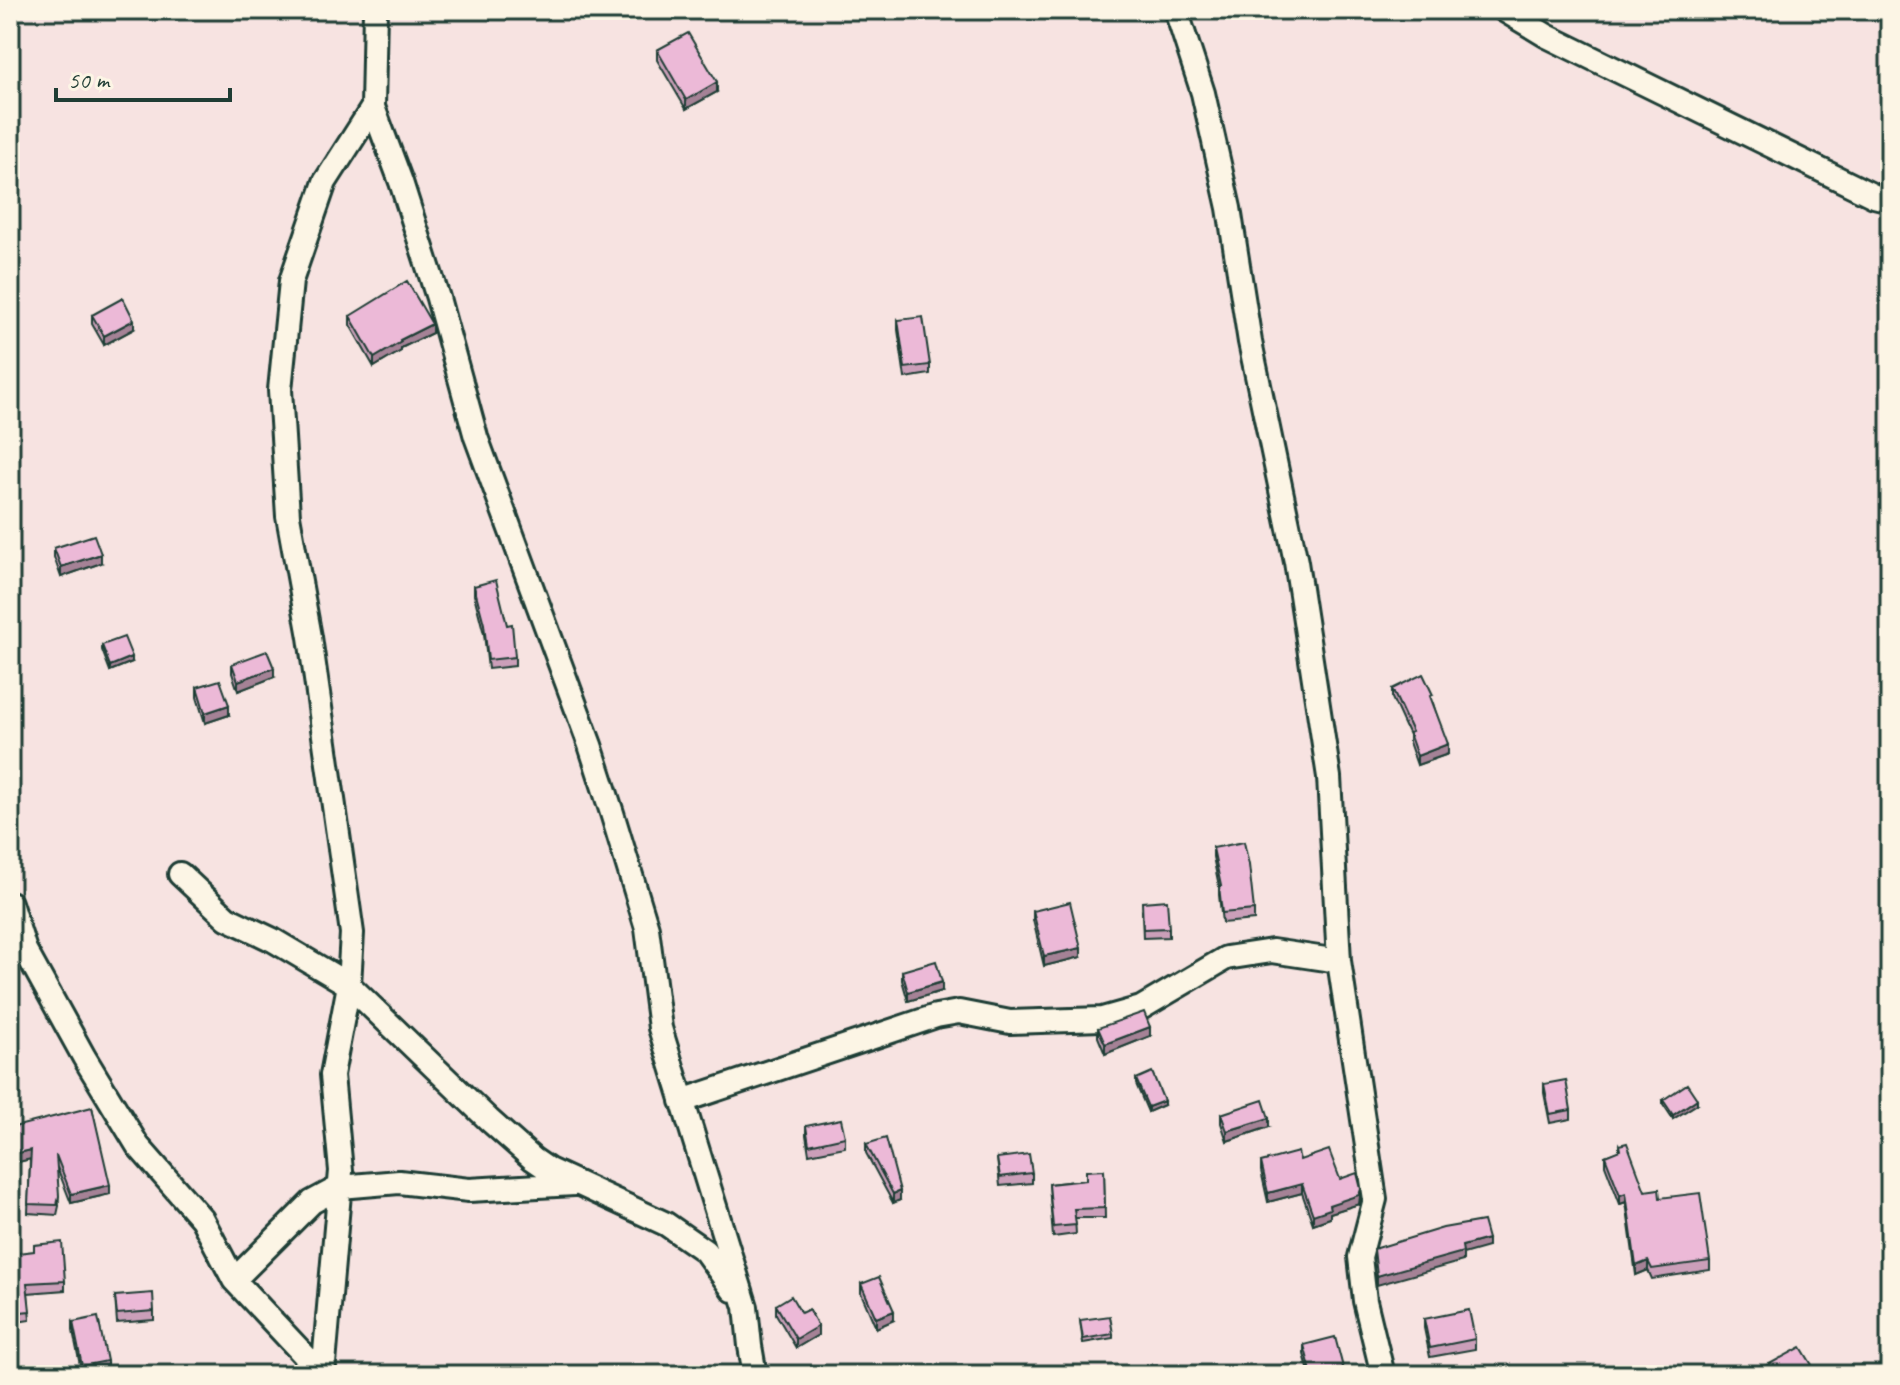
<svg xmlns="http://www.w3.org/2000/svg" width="1900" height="1385" font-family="Caveat,sans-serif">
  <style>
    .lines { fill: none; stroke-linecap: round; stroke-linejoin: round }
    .minor-casing { stroke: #1f3d34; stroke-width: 28 }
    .minor { stroke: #fcf5e5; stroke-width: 22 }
    .wall { fill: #cb9fb9; stroke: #1f3d34; stroke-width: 2 }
    .shaded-wall { fill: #a58296; stroke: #1f3d34; stroke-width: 2 }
    .building { fill: #ecb9d7; stroke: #1f3d34; stroke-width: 2 }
  </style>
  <rect width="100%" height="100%" fill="#f7e3e1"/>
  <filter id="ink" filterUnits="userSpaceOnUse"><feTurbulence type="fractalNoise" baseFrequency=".0125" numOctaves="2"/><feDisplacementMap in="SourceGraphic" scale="16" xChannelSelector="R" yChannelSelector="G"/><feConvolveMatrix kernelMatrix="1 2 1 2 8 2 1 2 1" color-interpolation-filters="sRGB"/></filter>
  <g filter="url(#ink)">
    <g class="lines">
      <defs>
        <path id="minor" d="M 1176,10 L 1203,93 L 1229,208 L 1250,342 L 1296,562 L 1329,777 L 1339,961 L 1375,1199 L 1360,1257 L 1365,1301 L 1383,1375
          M 1504,10 L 1547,36 L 1874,196 L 1890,200
          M 373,107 L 401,182 L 438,298 L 476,437 L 590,745 L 612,813 L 647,928 L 660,1028 L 746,1307 L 750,1346 L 755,1375
          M 180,874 L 227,918 L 273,940 L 349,985 L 489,1120 L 533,1159 L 549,1170 L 666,1224 L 705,1251 L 733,1290
          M 10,903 L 25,950 L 84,1057 L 138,1146 L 202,1219 L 234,1280 L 323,1375
          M 682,1101 L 936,1016 L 959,1012 L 1010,1022 L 1102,1019 L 1141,1008 L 1226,958 L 1272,951 L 1339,961
          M 234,1280 L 312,1202 L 340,1187 L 399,1182 L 469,1190 L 574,1184
          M 323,1375 L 341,1171 L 332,1075 L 349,985 L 352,933 L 310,637 L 288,516 L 280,390 L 291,281 L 325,182 L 373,107 L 375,10"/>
      </defs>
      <use href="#minor" class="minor-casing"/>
      <use href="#minor" class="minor"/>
    </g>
    <path class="wall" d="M 657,50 L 717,92 L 686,109 L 657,60 Z
      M 92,315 L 134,329 L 104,345 L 92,324 Z
      M 350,316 L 432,333 L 401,348 L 401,351 L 374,367 L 350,325 Z
      M 898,320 L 930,365 L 930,374 L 905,378 L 898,330 Z
      M 54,548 L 101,563 L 61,577 L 54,557 Z
      M 474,586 L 515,657 L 515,666 L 488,669 L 484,634 L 474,595 Z
      M 102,645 L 132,662 L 110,671 L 102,650 Z
      M 232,664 L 274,677 L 238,691 L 232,673 Z
      M 197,687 L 229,715 L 205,723 L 197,697 Z
      M 1392,689 L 1433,703 L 1448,754 L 1417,765 L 1409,742 L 1409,735 L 1392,698 Z
      M 1213,848 L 1254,910 L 1254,920 L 1222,923 L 1219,895 L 1219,886 L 1213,857 Z
      M 1033,911 L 1081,957 L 1044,966 L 1033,920 Z
      M 1142,911 L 1169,928 L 1169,937 L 1143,938 Z
      M 902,971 L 942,991 L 908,1001 L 902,980 Z
      M 1098,1028 L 1150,1036 L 1105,1054 L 1098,1037 Z
      M 1136,1079 L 1164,1105 L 1148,1112 L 1136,1084 Z
      M 1544,1084 L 1571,1110 L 1571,1119 L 1550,1123 L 1544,1093 Z
      M 1663,1100 L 1697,1104 L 1673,1119 L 1663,1104 Z
      M 92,1107 L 110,1194 L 71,1203 L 57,1167 L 59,1206 L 57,1215 L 28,1213 L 30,1159 L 10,1164 Z
      M 1221,1114 L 1269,1127 L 1227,1141 L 1221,1123 Z
      M 806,1126 L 845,1137 L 845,1147 L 809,1154 L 806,1135 Z
      M 866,1144 L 900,1200 L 893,1203 L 866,1153 Z
      M 1619,1145 L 1645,1191 L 1660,1198 L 1710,1261 L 1710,1270 L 1652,1279 L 1648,1270 L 1636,1275 L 1626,1202 L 1620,1204 L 1605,1165 L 1605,1156 L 1619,1151 Z
      M 997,1158 L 1032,1173 L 1032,1183 L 1000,1186 Z
      M 1300,1160 L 1340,1179 L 1361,1198 L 1359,1204 L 1330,1213 L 1330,1218 L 1313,1224 L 1302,1193 L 1268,1202 L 1261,1171 L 1261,1162 Z
      M 1104,1170 L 1105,1218 L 1075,1218 L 1076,1234 L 1053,1237 L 1049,1184 L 1086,1180 Z
      M 10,1254 L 65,1281 L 65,1290 L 28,1293 L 30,1320 L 10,1323 Z
      M 861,1284 L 894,1320 L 876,1328 L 861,1293 Z
      M 115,1296 L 154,1311 L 154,1320 L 117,1323 Z
      M 776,1305 L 801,1313 L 818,1335 L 796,1348 L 776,1314 Z
      M 1424,1319 L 1475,1339 L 1475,1349 L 1430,1357 L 1424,1328 Z
      M 1080,1320 L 1113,1334 L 1113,1338 L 1083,1343 Z
      M 73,1322 L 107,1361 L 107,1371 L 82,1375 L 73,1331 Z
      M 1304,1345 L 1345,1375 L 1310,1375 L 1304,1354 Z"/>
    <path class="shaded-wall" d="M 717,82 L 717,92 L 686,109 L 686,100 Z
      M 134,320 L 134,329 L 104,345 L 104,336 Z
      M 432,324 L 432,333 L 401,348 L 401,351 L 374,367 L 374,358 L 400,340 Z
      M 101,554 L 101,563 L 61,577 L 61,567 Z
      M 132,657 L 132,662 L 110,671 L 110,666 Z
      M 274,668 L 274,677 L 238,691 L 238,681 Z
      M 229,705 L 229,715 L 205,723 L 205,713 Z
      M 1448,744 L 1448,754 L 1417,765 L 1417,756 Z
      M 1081,948 L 1081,957 L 1044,966 L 1044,956 Z
      M 942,982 L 942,991 L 908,1001 L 908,992 Z
      M 1150,1027 L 1150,1036 L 1105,1054 L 1105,1044 Z
      M 1697,1099 L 1697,1104 L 1673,1119 L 1673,1115 Z
      M 1164,1101 L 1164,1105 L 1148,1112 L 1148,1107 Z
      M 1269,1118 L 1269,1127 L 1227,1141 L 1227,1131 Z
      M 31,1150 L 31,1159 L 10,1164 L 10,1155 Z
      M 1302,1184 L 1302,1193 L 1268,1202 L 1268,1193 Z
      M 110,1185 L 110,1194 L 71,1203 L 71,1194 Z
      M 1361,1189 L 1359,1204 L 1330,1213 L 1330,1218 L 1313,1224 L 1313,1215 L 1329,1205 Z
      M 900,1191 L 900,1200 L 893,1203 L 893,1194 Z
      M 1626,1193 L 1626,1202 L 1620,1204 L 1620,1195 Z
      M 1488,1239 L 1488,1247 L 1463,1254 L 1463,1261 L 1377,1285 L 1377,1276 L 1462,1246 Z
      M 1648,1261 L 1648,1270 L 1636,1275 L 1636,1266 Z
      M 894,1311 L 894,1320 L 876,1328 L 876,1318 Z
      M 818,1326 L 818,1335 L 796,1348 L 796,1339 Z"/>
    <path class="building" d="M 688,33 L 717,82 L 686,100 L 657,50 Z
      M 407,281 L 432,324 L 400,340 L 401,342 L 374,358 L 350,316 Z
      M 123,298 L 134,320 L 104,336 L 92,315 Z
      M 923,317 L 930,365 L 905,368 L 898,320 Z
      M 94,535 L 101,554 L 61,567 L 54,548 Z
      M 496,580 L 507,625 L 512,624 L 515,657 L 488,660 L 484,624 L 474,586 Z
      M 124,637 L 132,657 L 110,666 L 102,645 Z
      M 267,651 L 274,668 L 238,681 L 232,664 Z
      M 1423,674 L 1433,695 L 1430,696 L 1448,744 L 1417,756 L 1409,733 L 1412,732 L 1392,689 Z
      M 220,680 L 229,705 L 205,713 L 197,687 Z
      M 1244,842 L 1249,865 L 1254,910 L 1222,913 L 1219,886 L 1221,886 L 1213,848 Z
      M 1167,900 L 1169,928 L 1143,929 L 1142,902 Z
      M 1070,902 L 1081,948 L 1044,956 L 1033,911 Z
      M 936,961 L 942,982 L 908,992 L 902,971 Z
      M 1144,1012 L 1150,1027 L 1105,1044 L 1098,1028 Z
      M 1152,1072 L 1164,1101 L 1148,1107 L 1136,1079 Z
      M 1566,1080 L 1571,1110 L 1550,1114 L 1544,1084 Z
      M 1687,1084 L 1697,1099 L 1673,1115 L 1663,1100 Z
      M 1263,1100 L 1269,1118 L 1227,1131 L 1221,1114 Z
      M 92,1107 L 110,1185 L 71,1194 L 56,1155 L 59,1196 L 57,1205 L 28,1204 L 31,1150 L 10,1155 L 10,1128 Z
      M 841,1119 L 845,1137 L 809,1145 L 806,1126 Z
      M 886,1138 L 900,1191 L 893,1194 L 866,1144 Z
      M 1627,1143 L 1645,1191 L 1659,1189 L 1660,1198 L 1700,1193 L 1710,1261 L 1652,1269 L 1648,1261 L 1636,1266 L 1626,1193 L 1620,1195 L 1605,1156 L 1620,1150 L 1619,1145 Z
      M 1329,1150 L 1340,1179 L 1357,1173 L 1361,1189 L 1359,1195 L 1329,1205 L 1330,1209 L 1313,1215 L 1302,1184 L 1268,1193 L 1261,1162 L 1298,1152 L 1300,1160 Z
      M 1029,1154 L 1032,1173 L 1000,1177 L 997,1158 Z
      M 1104,1170 L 1105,1208 L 1074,1209 L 1076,1225 L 1053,1227 L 1049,1184 L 1086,1180 L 1086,1171 Z
      M 1483,1221 L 1488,1239 L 1462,1246 L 1463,1252 L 1377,1276 L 1374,1249 L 1443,1228 Z
      M 62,1242 L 65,1281 L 27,1283 L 30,1311 L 10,1313 L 10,1254 L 34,1251 L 34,1245 Z
      M 879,1277 L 894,1311 L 876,1318 L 861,1284 Z
      M 153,1293 L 154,1311 L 117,1314 L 115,1296 Z
      M 791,1296 L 801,1313 L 809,1309 L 818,1326 L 796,1339 L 776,1305 Z
      M 1469,1310 L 1475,1339 L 1430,1348 L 1424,1319 Z
      M 1110,1316 L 1113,1334 L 1083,1339 L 1080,1320 Z
      M 98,1317 L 107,1361 L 82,1366 L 73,1322 Z
      M 1335,1337 L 1345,1375 L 1312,1375 L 1304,1345 Z
      M 1801,1347 L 1812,1365 L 1807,1368 L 1811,1375 L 1768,1375 L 1764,1367 Z"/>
  </g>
  <rect width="1900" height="1385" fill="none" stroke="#fcf5e5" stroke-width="40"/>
  <rect x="20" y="20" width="1860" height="1345" fill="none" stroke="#1f3d34" stroke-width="3" filter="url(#ink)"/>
  <path d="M56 88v12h174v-12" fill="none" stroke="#1f3d34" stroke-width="4"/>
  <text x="68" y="88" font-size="24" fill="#1f3d34" stroke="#fcf5e5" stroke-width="6" paint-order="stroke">50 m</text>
</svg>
